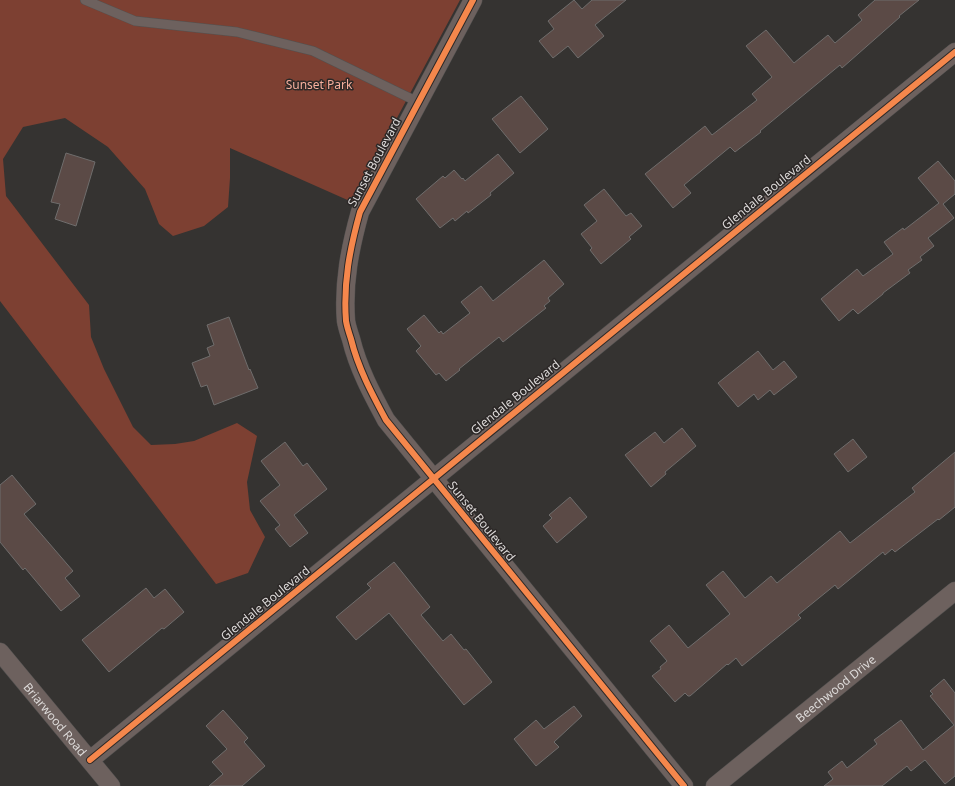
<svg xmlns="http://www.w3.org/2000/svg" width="955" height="786" font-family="'Noto Sans',sans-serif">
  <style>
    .green { fill: #7d4032 }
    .building { fill: #5b4a46; stroke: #6f6d6c }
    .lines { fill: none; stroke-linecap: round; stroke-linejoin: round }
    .lane-casing { stroke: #525150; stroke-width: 10 }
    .street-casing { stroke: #525150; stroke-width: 19 }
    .lane { stroke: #6d615e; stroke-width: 9 }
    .street { stroke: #6d615e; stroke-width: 18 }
    .cycleway-casing { stroke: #2c2827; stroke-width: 8 }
    .cycleway { stroke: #f5874c; stroke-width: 6 }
    .labels { text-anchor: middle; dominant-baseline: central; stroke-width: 3; stroke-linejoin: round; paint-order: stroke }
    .park-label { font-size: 12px; fill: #f8af9d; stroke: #2c2827 }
    .street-label { font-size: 12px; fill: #dddad9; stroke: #2c2827 }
  </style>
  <rect width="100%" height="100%" fill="#353331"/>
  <path class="green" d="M 0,0 L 460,0 L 352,202 L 230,148 L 230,178 L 228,207 L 204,226 L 173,236 L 159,224 L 145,189 L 108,147 L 65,118 L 23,127 L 3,159 L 6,196 L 89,305 L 91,337 L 104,369 L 133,427 L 151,445 L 175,444 L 194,441 L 237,423 L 257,436 L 247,482 L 250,510 L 265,537 L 248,573 L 216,584 L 0,301 Z"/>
  <path class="building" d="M 574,0 L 582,9 L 592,0 L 626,0 L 595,25 L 604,36 L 578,58 L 568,46 L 553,58 L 539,41 L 554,29 L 548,21 Z
    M 875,0 L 919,0 L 899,16 L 900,17 L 842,68 L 840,65 L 760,131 L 761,132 L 735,152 L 730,147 L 684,185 L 691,193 L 673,208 L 645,174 L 705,126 L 712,135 L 757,100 L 752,94 L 772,77 L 746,46 L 766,30 L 794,63 L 828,35 L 835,43 L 862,20 L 858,15 Z
    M 521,96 L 548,129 L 520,153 L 492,119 Z
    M 66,153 L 95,162 L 76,226 L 55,219 L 60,204 L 51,202 Z
    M 498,154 L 514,173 L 490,193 L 491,195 L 468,213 L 467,211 L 455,221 L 453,218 L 440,228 L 416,199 L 443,176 L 445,178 L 454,170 L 462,179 L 463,178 L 465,181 Z
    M 938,161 L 955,181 L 955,194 L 943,204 L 954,218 L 928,238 L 934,246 L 920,257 L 922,260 L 908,270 L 910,273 L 883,293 L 883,294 L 858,314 L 853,309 L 839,321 L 821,299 L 857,269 L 863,276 L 893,254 L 884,242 L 903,228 L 904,230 L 939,203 L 918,178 Z
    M 604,189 L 626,216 L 631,213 L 642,226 L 629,237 L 631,239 L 601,264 L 590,250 L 592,248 L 581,234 L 597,221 L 584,205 Z
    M 544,260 L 564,284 L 548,298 L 550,301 L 544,306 L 546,308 L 503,342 L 499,337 L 459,369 L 460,370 L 446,381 L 439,373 L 436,375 L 416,351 L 421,346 L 407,329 L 424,315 L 439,333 L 441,331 L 443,334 L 470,313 L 461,302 L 481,286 L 493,301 Z
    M 229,317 L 249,370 L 250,369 L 258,388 L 214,405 L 207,385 L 201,387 L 192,363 L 210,356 L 207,348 L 214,345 L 207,325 Z
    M 758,351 L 773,370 L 784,361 L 797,377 L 774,395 L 770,390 L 758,400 L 754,394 L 738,407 L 718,383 Z
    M 682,428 L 696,446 L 665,472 L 666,474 L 651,487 L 625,455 L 655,432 L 664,443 Z
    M 853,439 L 867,457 L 848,472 L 834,454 Z
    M 285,442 L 303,466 L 307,463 L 327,489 L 294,515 L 308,533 L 290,547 L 275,529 L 280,525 L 260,501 L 280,485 L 261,461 Z
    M 955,452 L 955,507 L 939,520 L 938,519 L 895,552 L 892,549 L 885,555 L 883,552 L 838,589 L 835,585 L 798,615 L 801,618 L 742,666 L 736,658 L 728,665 L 727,664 L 690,696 L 688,696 L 685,693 L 675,702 L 652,676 L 661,669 L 660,667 L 667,661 L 650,641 L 669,625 L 688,648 L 730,614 L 706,585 L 723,571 L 745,598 L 771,576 L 777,583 L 840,531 L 850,543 L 915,492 L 912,488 Z
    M 12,475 L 36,504 L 24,514 L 73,571 L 65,578 L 80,596 L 61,611 L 25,568 L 23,570 L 0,542 L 0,485 Z
    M 570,497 L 587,517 L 557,543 L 543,526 L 552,518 L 549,515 Z
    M 394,562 L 430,607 L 421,615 L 443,641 L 451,634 L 464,650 L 466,649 L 492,682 L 464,705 L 389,613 L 356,640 L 336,617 L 371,588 L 367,584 Z
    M 146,588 L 154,598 L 165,589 L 184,612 L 164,629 L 162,628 L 109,672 L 82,640 Z
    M 944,679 L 955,693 L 955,776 L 945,784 L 925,760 L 911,771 L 907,766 L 882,786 L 824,786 L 833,779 L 828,772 L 842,761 L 847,768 L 877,744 L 874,740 L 901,720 L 923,750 L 954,725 L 930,696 L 933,694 L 930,691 Z
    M 574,706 L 582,716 L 554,742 L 559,747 L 536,766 L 514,739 L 536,720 L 544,729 Z
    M 223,710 L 248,738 L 244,742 L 265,766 L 242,786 L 209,786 L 223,774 L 212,762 L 227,749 L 206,726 Z"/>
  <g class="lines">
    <defs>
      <path id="lane" d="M 85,0 L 135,21 L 237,32 L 313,51 L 418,102"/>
      <g id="street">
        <path d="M 473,0 L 360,212 C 350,248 343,283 346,321 C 347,327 349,333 351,339 C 358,368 372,394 386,420 L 684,786"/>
        <path id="s1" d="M 0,652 L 111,786"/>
        <path d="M 90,760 L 955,52"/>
        <path id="s2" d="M 715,786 L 955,591"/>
      </g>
    </defs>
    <use href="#lane" class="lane-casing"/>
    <use href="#street" class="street-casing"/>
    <use href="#lane" class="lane"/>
    <use href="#street" class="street"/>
    <defs>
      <path id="cycleway" d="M 473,0 L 360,212 C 350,248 343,283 346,321 C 347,327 349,333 351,339 C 358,368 372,394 386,420 L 684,786
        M 90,760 L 955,52"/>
    </defs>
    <use href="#cycleway" class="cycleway-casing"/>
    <use href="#cycleway" class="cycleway"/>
  </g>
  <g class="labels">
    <g class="park-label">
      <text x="319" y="84">Sunset Park</text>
    </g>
    <g class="street-label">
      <text transform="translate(374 162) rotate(-62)">Sunset Boulevard</text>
      <text transform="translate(766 192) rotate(-39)">Glendale Boulevard</text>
      <text transform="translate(515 397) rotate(-39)">Glendale Boulevard</text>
      <text transform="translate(482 521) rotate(51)">Sunset Boulevard</text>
      <text transform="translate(265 603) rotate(-39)">Glendale Boulevard</text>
      <text stroke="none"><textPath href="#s2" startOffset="155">Beechwood Drive</textPath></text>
      <text stroke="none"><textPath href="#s1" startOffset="87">Briarwood Road</textPath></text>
    </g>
  </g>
</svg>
